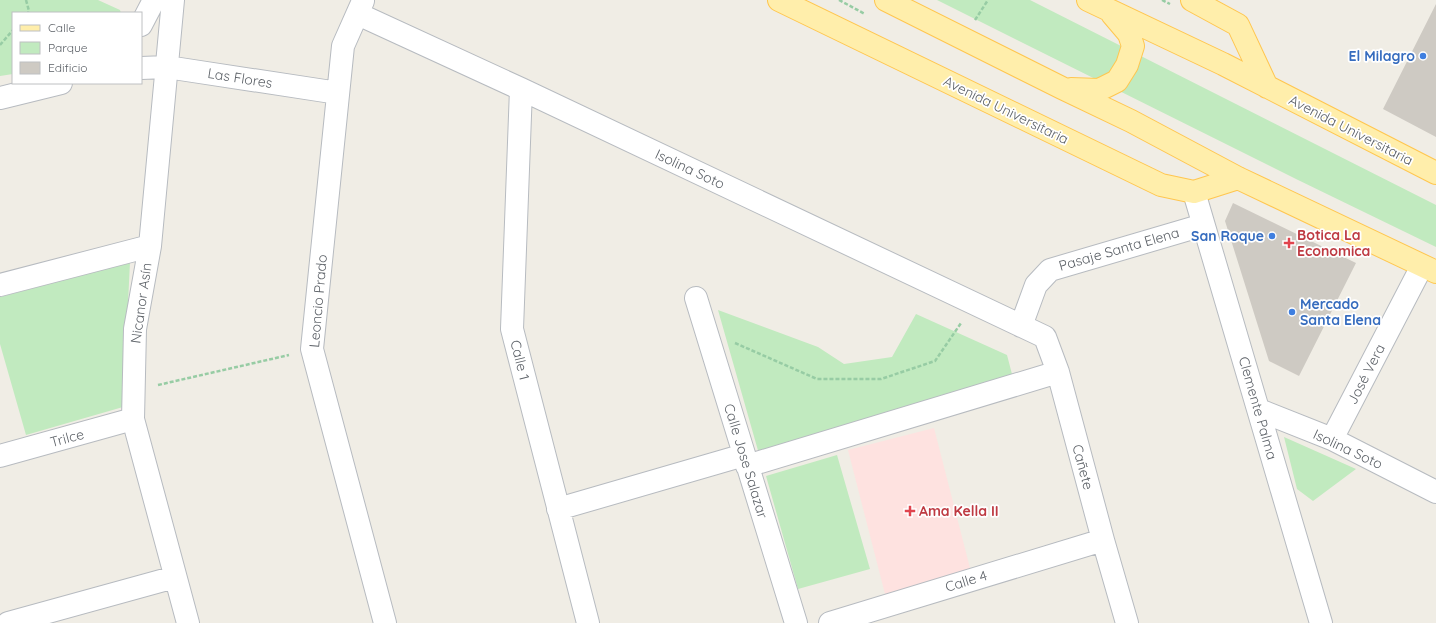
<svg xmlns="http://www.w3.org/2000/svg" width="1436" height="623" font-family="Quicksand,sans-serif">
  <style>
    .medical { fill: #fee2e0 }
    .green { fill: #c1eabf }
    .building { fill: #cecac3 }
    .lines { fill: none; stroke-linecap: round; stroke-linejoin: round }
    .minor-casing { stroke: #b7bbc0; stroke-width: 24 }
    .major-casing { stroke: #ffc64f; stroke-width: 24 }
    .path { stroke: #97cca4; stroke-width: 2.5; stroke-dasharray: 4 2; stroke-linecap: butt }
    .minor { stroke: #fff; stroke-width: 22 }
    .major { stroke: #ffeeab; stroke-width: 22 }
    .shop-dot { fill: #3f7fe0; stroke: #fff; stroke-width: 1.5 }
    .health-dot { fill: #e0444e; stroke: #fff; stroke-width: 1.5 }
    .labels { text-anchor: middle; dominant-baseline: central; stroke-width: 3.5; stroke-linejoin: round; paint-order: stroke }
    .shop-label { font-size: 14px; font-weight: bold; fill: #366cbe; stroke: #fff; text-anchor: end }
    .street-label { font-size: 14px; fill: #5c6167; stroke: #fff }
    .health-label { font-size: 14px; font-weight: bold; fill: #be3a42; stroke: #fff; text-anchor: start }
  </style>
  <rect width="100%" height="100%" fill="#f0ede5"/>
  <path class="medical" d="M 934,428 L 971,572 L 885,594 L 848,450 Z"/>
  <path class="green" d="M 0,0 L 98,0 L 120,10 L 121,13 L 13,13 L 13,74 L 0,76 Z
    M 937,0 L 1030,0 L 1436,205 L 1436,247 L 1296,179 Z
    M 130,262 L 123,407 L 26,435 L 0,344 L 0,297 Z
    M 718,310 L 818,347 L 844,364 L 892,357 L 916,314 L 1007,355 L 1013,378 L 759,454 Z
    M 1284,437 L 1356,469 L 1313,501 L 1297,489 Z
    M 837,455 L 870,569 L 798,589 L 766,476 Z"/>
  <path class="building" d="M 1436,4 L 1436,137 L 1383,109 Z
    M 1233,203 L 1356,263 L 1299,376 L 1269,361 L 1225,221 Z"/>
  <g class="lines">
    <defs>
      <path id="minor" d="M 173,0 L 150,246 L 135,329 L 133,419 L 188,623
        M 363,1 L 343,46 L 312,349 L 385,623
        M 358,14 L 521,89 L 1045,337 L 1058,372 L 1103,540 L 1127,623
        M 141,25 L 154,0
        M 141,68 L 167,67 L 338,93
        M 521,89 L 512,329 L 588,623
        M 0,98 L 61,83
        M 1194,192 L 1321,623
        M 0,285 L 150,246
        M 696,298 L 796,623
        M 1021,326 L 1036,285 L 1050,270 L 1203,225
        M 1259,410 L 1332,439 L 1436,492
        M 1332,439 L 1422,266
        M 0,456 L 133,419
        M 747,466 L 1058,372
        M 558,509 L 744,455
        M 8,623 L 175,577
        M 830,623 L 1103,540"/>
      <path id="major" d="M 779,0 L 1161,185 L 1194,192 L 1238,178
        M 886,0 L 1062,88 L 1131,121 L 1238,178 L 1436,272
        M 1088,0 L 1223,64 L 1436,173
        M 1192,0 L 1238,25 L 1267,87
        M 1071,89 L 1099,90 L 1117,81 L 1127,65 L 1133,46 L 1129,34 L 1112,14"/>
    </defs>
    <use href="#minor" class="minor-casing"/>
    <use href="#major" class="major-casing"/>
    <path class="path" d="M 26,0 L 29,11 L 28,13
      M 839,0 L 865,14
      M 1162,0 L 1170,4
      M 975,20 L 988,0
      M 0,45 L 13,30
      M 735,343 L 817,379 L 881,379 L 935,361 L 961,323
      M 158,385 L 289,355"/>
    <use href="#minor" class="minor"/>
    <use href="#major" class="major"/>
  </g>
  <g class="shop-dot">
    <circle cx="1423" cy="56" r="4"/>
    <circle cx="1272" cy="236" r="4"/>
    <circle cx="1292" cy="312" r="4"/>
  </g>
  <g class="health-dot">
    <path d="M1287 237h4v4h4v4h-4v4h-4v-4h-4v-4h4z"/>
    <path d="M908 505h4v4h4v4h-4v4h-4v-4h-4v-4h4z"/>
  </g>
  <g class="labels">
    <g class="shop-label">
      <text x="1415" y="56">El Milagro</text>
      <text x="1264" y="236">San Roque</text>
      <text x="1300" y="304" text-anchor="start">Mercado<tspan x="1300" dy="16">Santa Elena</tspan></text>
    </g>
    <g class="street-label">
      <text transform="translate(240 78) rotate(9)">Las Flores</text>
      <text transform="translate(1006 110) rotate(26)">Avenida Universitaria</text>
      <text transform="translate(1351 130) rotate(27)">Avenida Universitaria</text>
      <text transform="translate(690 169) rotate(25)">Isolina Soto</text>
      <text transform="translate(1119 249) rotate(-16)">Pasaje Santa Elena</text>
      <text transform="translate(318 301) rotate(-85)">Leoncio Prado</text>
      <text transform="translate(141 303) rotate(-82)">Nicanor Asín</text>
      <text transform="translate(520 360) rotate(76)">Calle 1</text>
      <text transform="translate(1366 374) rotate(-63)">José Vera</text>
      <text transform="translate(1258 408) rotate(74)">Clemente Palma</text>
      <text transform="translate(67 438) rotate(-15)">Trilce</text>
      <text transform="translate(1348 449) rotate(25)">Isolina Soto</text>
      <text transform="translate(746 461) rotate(73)">Calle Jose Salazar</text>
      <text transform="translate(1083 467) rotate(75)">Cañete</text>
      <text transform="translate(966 581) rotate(-17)">Calle 4</text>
    </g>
    <g class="health-label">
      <text x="1297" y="235">Botica La<tspan x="1297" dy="16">Economica</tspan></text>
      <text x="919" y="511">Ama Kella II</text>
    </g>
  </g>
  <rect x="12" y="12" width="130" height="72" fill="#ffffff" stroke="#bec0c2"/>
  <rect x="20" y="25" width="20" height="6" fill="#ffeeab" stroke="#bec0c2"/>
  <text x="48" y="32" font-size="12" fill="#5c6167">Calle</text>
  <rect x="20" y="42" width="20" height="12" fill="#c1eabf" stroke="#bec0c2"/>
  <text x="48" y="52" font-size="12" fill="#5c6167">Parque</text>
  <rect x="20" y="62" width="20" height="12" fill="#cecac3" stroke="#bec0c2"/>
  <text x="48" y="72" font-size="12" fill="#5c6167">Edificio</text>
</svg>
